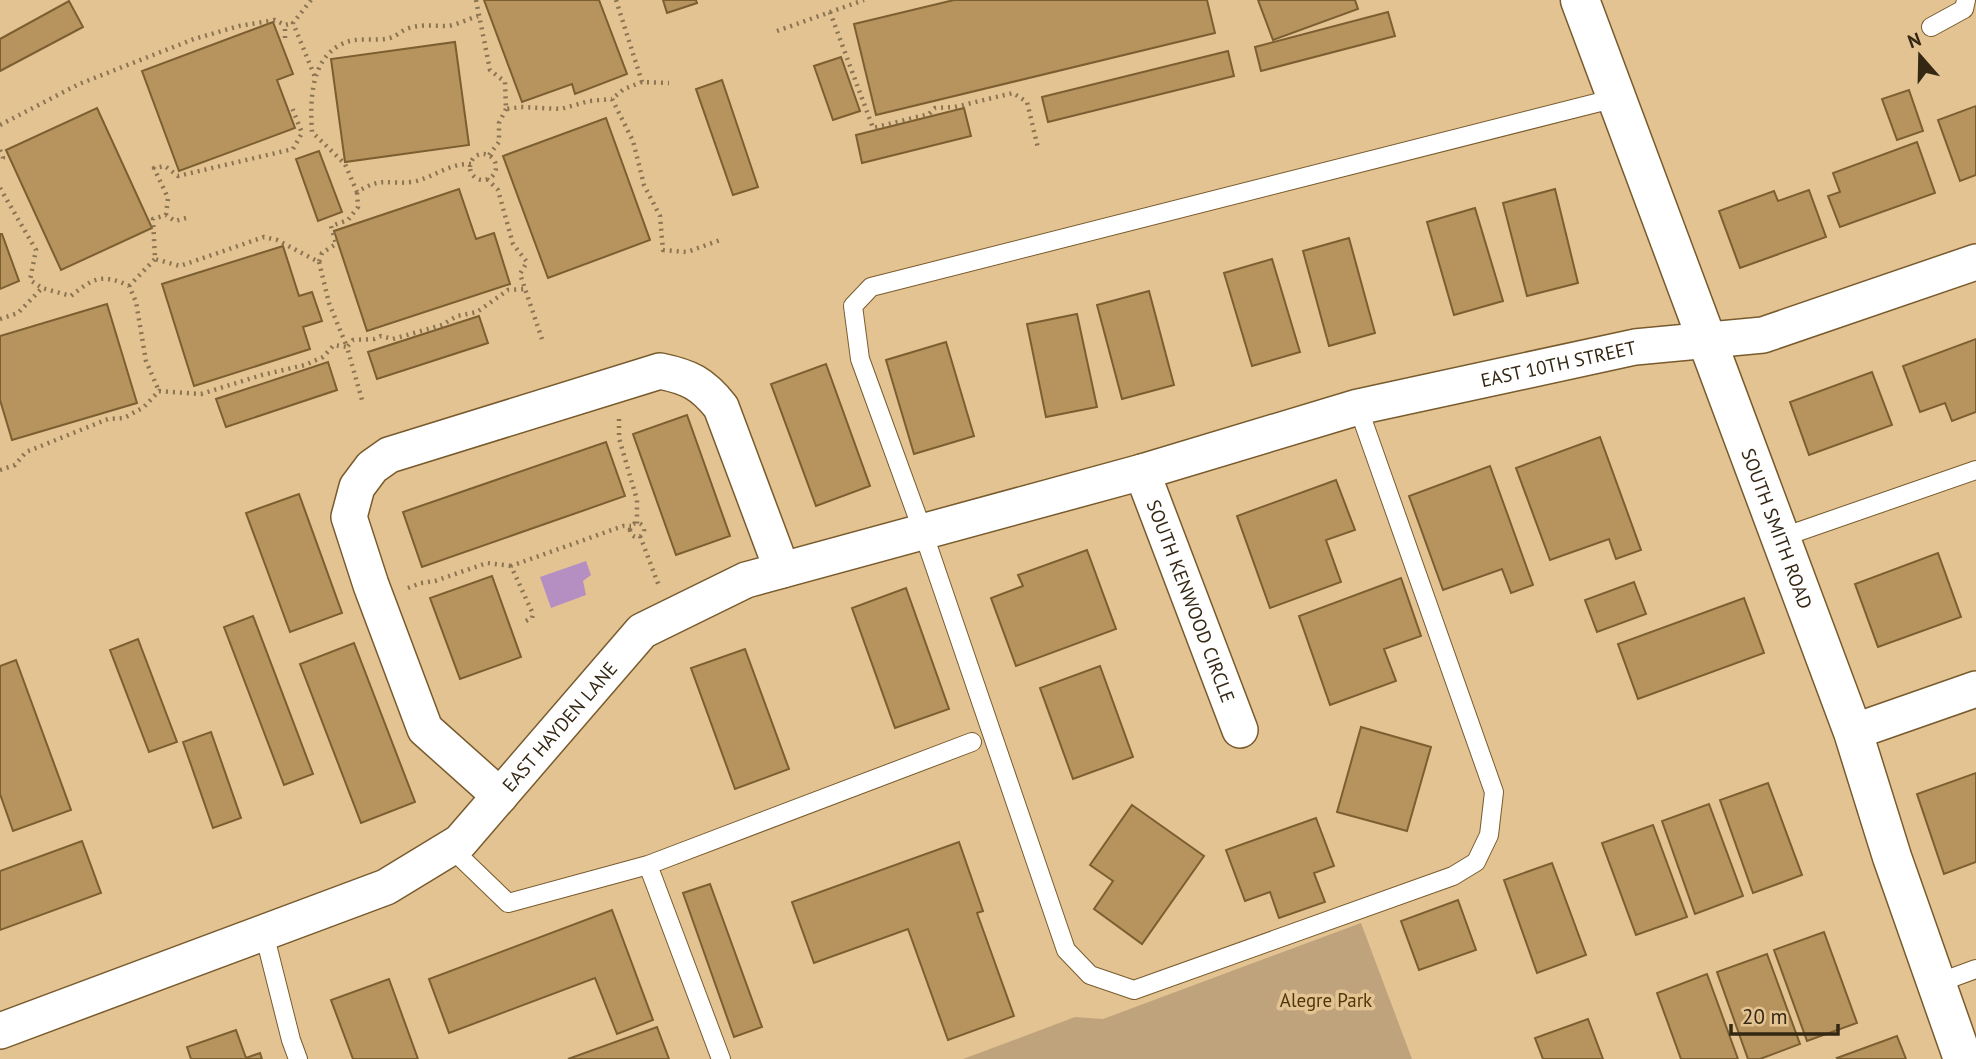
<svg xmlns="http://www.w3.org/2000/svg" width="1976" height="1059" font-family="'PT Sans',sans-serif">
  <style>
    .green { fill: #bea37d }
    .water { fill: #b58fc2 }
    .building { fill: #b7935d; stroke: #7c5f31; stroke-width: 2 }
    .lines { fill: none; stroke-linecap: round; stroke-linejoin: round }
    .lane-casing { stroke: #785b2d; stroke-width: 20 }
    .street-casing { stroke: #785b2d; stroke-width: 38 }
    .secondary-casing { stroke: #785b2d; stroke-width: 41 }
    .path { stroke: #8a7452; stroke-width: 4.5; stroke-dasharray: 2 5; stroke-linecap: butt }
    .lane { stroke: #fff; stroke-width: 18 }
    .street { stroke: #fff; stroke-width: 35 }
    .secondary { stroke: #fff; stroke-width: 38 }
    .labels { text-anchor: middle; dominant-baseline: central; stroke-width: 7; stroke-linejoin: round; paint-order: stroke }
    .street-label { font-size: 19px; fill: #342713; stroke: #e4c393 }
    .park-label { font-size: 19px; fill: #503709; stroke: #e4c393 }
  </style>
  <rect width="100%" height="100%" fill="#e4c393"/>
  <path class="green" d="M 1361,923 L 1412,1059 L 963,1059 L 1075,1017 L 1103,1019 Z"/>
  <path class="water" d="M 586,561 L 591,575 L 583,581 L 586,595 L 551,608 L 540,577 Z"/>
  <path class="building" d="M 484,0 L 599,0 L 627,74 L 575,94 L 572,84 L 522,102 Z
    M 663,0 L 696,0 L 697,3 L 667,13 Z
    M 954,0 L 1207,0 L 1215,33 L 876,115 L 854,24 Z
    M 1258,0 L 1355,0 L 1358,9 L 1273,40 Z
    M 69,1 L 83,27 L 0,71 L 0,39 Z
    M 1388,12 L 1395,36 L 1261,71 L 1255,47 Z
    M 273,22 L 293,74 L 277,80 L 295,128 L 179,171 L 142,71 Z
    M 455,42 L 469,145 L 345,162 L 331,59 Z
    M 1228,51 L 1234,76 L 1048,122 L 1042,97 Z
    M 841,57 L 860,111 L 833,120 L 814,66 Z
    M 722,80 L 758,187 L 733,195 L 696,89 Z
    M 1909,90 L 1923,131 L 1897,140 L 1882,99 Z
    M 1976,106 L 1976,175 L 1960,181 L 1938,120 Z
    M 97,108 L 152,228 L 61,270 L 6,150 Z
    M 964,108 L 971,136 L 862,163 L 856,135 Z
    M 606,118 L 650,240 L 548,278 L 503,156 Z
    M 1917,142 L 1935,193 L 1840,227 L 1828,196 L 1840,192 L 1833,173 Z
    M 319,151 L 342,212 L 318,221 L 296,159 Z
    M 459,189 L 476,239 L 494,233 L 510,284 L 367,331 L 334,231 Z
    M 1555,189 L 1578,283 L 1527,296 L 1503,203 Z
    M 1809,190 L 1826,237 L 1740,268 L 1719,211 L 1774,191 L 1778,201 Z
    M 1475,208 L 1503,301 L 1454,315 L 1427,222 Z
    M 0,234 L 2,234 L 19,281 L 0,289 Z
    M 1349,238 L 1375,333 L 1329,346 L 1303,251 Z
    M 283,246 L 299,296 L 312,292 L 322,321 L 303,327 L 310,349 L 194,386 L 162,284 Z
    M 1272,259 L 1300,352 L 1252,366 L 1224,273 Z
    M 1149,291 L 1174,385 L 1122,399 L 1097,305 Z
    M 107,304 L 137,403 L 12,440 L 0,400 L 0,336 Z
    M 1077,314 L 1097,407 L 1046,417 L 1027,324 Z
    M 479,316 L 488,343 L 377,379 L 368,352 Z
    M 1976,339 L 1976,412 L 1952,421 L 1945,403 L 1920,412 L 1903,366 Z
    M 946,342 L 974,436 L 914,454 L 886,360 Z
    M 328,362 L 337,390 L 226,427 L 216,399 Z
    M 826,364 L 870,486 L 816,506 L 771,384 Z
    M 1872,372 L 1892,425 L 1809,455 L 1790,402 Z
    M 687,415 L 730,536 L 676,555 L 633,434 Z
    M 1600,437 L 1641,550 L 1616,559 L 1609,539 L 1550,560 L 1516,468 Z
    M 606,442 L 625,496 L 422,567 L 403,512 Z
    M 1490,466 L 1533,585 L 1511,593 L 1502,569 L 1443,590 L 1409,496 Z
    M 1336,480 L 1355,530 L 1326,540 L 1341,582 L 1270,608 L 1237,516 Z
    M 299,494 L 342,613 L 290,632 L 246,513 Z
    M 1087,550 L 1116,629 L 1016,666 L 991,598 L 1023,586 L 1018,575 Z
    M 1938,553 L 1961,617 L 1878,647 L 1855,584 Z
    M 492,576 L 521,657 L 460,679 L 430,598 Z
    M 1401,578 L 1421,636 L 1384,649 L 1396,681 L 1330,705 L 1299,616 Z
    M 1634,582 L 1646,614 L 1597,632 L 1585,600 Z
    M 906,588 L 949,709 L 895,728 L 852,608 Z
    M 1744,598 L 1764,653 L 1638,699 L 1618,644 Z
    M 253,616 L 313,774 L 284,785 L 224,627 Z
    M 138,639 L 177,742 L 149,752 L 110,650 Z
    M 354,643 L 415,802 L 361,823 L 300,664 Z
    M 745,649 L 789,769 L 735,789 L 691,668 Z
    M 16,660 L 71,810 L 13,831 L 0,794 L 0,666 Z
    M 1100,666 L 1133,757 L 1073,779 L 1040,688 Z
    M 1361,727 L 1431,747 L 1407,831 L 1337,812 Z
    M 211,732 L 241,818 L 213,828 L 183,742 Z
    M 1976,773 L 1976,862 L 1944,874 L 1917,794 Z
    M 1768,783 L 1802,875 L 1753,893 L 1720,800 Z
    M 1709,804 L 1743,896 L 1695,914 L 1662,821 Z
    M 1132,805 L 1204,856 L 1142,944 L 1094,909 L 1113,881 L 1090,865 Z
    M 1316,818 L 1334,866 L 1314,873 L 1325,902 L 1279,918 L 1270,892 L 1245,901 L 1226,850 Z
    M 1653,825 L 1687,917 L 1636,935 L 1602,843 Z
    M 82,841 L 101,893 L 0,930 L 0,871 Z
    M 959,842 L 983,911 L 977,913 L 1014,1016 L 948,1040 L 908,929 L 814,963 L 792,902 Z
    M 1552,863 L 1586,955 L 1537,973 L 1504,880 Z
    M 710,884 L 762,1027 L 734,1037 L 683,893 Z
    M 1458,900 L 1476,950 L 1419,970 L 1401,921 Z
    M 612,910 L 653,1020 L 617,1034 L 595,978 L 449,1033 L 429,979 Z
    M 1824,932 L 1857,1023 L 1807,1041 L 1774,950 Z
    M 1767,954 L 1800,1044 L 1760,1059 L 1748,1059 L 1717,972 Z
    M 1707,974 L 1738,1059 L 1681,1059 L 1657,993 Z
    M 389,979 L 418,1059 L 353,1059 L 331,1000 Z
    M 1588,1019 L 1603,1059 L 1543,1059 L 1535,1038 Z
    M 657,1027 L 669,1059 L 568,1059 Z
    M 236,1030 L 246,1058 L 260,1053 L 262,1059 L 191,1059 L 187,1047 Z
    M 1897,1036 L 1906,1059 L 1838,1059 L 1837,1058 Z"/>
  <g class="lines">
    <defs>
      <path id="lane" d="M 1931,27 L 1964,9 L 1966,0
        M 1358,407 L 1494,792 L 1489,835 L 1476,862 L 1453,876 L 1134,990 L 1090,975 L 1066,950 L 923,532 L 860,359 L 853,306 L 871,287 L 1616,98
        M 1780,538 L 1976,470
        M 451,848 L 508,903 L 648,865 L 721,1059
        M 648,865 L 972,742
        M 264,933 L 291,1040 L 298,1059
        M 1935,984 L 1976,969"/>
      <g id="street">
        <path id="s1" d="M 1142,472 L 1240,730"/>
        <path d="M 1853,732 L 1976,689"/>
        <path d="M 500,796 L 425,729 L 371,585 L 349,517 L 357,487 L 372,467 L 389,455 L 660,371 C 689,377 702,383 721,407 L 782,570"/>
        <path id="s2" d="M 0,1031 L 386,887 L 460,842 L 642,631 L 746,580 L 1142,472 L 1358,407 L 1635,347 L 1763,335 L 1976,262"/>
      </g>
      <g id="secondary">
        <path id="s3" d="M 1580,0 L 1853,732 L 1892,857 L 1963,1059"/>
      </g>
    </defs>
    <use href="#lane" class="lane-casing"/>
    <use href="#street" class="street-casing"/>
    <use href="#secondary" class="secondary-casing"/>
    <path class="path" d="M 311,0 L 293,23 L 315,77
      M 476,0 L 490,70 L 505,82 L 506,109 L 521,107 L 561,109 L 589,101 L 612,99
      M 616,0 L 642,82 L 669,83
      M 830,12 L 873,128 L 929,114 L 935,108 L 955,107 L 1013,93 L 1027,102 L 1038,148
      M 777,31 L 864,0
      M 285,38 L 285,25 L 293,23
      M 642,82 L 624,89 L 612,99 L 633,141 L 644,185 L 660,216 L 663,250 L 687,252 L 723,239
      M 0,125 L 79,84 L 194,39 L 239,26 L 275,20 L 285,25
      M 0,150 L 3,158 L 0,162
      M470 167a13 13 0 1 1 26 0a13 13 0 1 1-26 0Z
      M 489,155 L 499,142 L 499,123 L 506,109
      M 471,164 C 449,163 433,178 412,182 C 386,185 383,176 357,192 L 345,164 L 312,132 C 310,102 310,59 342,44 C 357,36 375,42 390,38 C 397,36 402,30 409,28 C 422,24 434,26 447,26 C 457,25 468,19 478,16
      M 487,179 L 498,190 L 513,244 L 527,262 L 520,274 L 543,342
      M 0,188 L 36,250 L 30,280 L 42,288 L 71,296 C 93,278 102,273 129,286 L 136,302 L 146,361 L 159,391
      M 166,215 L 168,198 L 154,168 L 165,166 L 178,176 L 293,149 L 302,133 L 291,105
      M 186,218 L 175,221 L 166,215 L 153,219 L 155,259 L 180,266 L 264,237 L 277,240 L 319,262 L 322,253 L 336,244 L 331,226 L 348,220 L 358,207 L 357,192
      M 319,262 L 329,303 L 347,347 L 353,340 L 374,339 L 381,336 L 393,339 L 442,325 L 457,316 L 477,312 L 508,290 L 526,289
      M 129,286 L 155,259
      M 0,319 L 18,313 L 42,288
      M 619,419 L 619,438 L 637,500 L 637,524
      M 0,470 L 15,465 L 26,452 L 108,419 L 124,418 L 144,407 L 159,391 L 201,394 L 262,375 L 305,365 L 323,357 L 334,345 L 347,347 L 362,400
      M630 530a7 7 0 1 1 14 0a7 7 0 1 1-14 0Z
      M 640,536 L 659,586
      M 408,588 L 421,583 L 435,581 L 487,563 L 511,566
      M 526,621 L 532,618 L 533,614 L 511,566 L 623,526 L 631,526"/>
    <use href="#lane" class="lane"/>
    <use href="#street" class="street"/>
    <use href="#secondary" class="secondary"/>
  </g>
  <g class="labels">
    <g class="street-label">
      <text stroke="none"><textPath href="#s2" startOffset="1734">EAST 10TH STREET</textPath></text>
      <text stroke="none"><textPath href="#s3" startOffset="564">SOUTH SMITH ROAD</textPath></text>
      <text stroke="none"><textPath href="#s1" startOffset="138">SOUTH KENWOOD CIRCLE</textPath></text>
      <text stroke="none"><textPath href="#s2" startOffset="651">EAST HAYDEN LANE</textPath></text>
    </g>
    <g class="park-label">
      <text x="1326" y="1000">Alegre Park</text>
    </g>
  </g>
  <g transform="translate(1920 56) rotate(340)" stroke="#e4c393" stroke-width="5" paint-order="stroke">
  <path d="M0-5L12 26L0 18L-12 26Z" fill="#342713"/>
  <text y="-10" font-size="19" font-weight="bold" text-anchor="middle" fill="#342713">N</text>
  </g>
  <path d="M1731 1024v10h107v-10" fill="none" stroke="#342713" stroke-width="3.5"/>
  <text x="1742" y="1024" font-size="21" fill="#342713" stroke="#e4c393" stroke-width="5" paint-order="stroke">20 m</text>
</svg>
